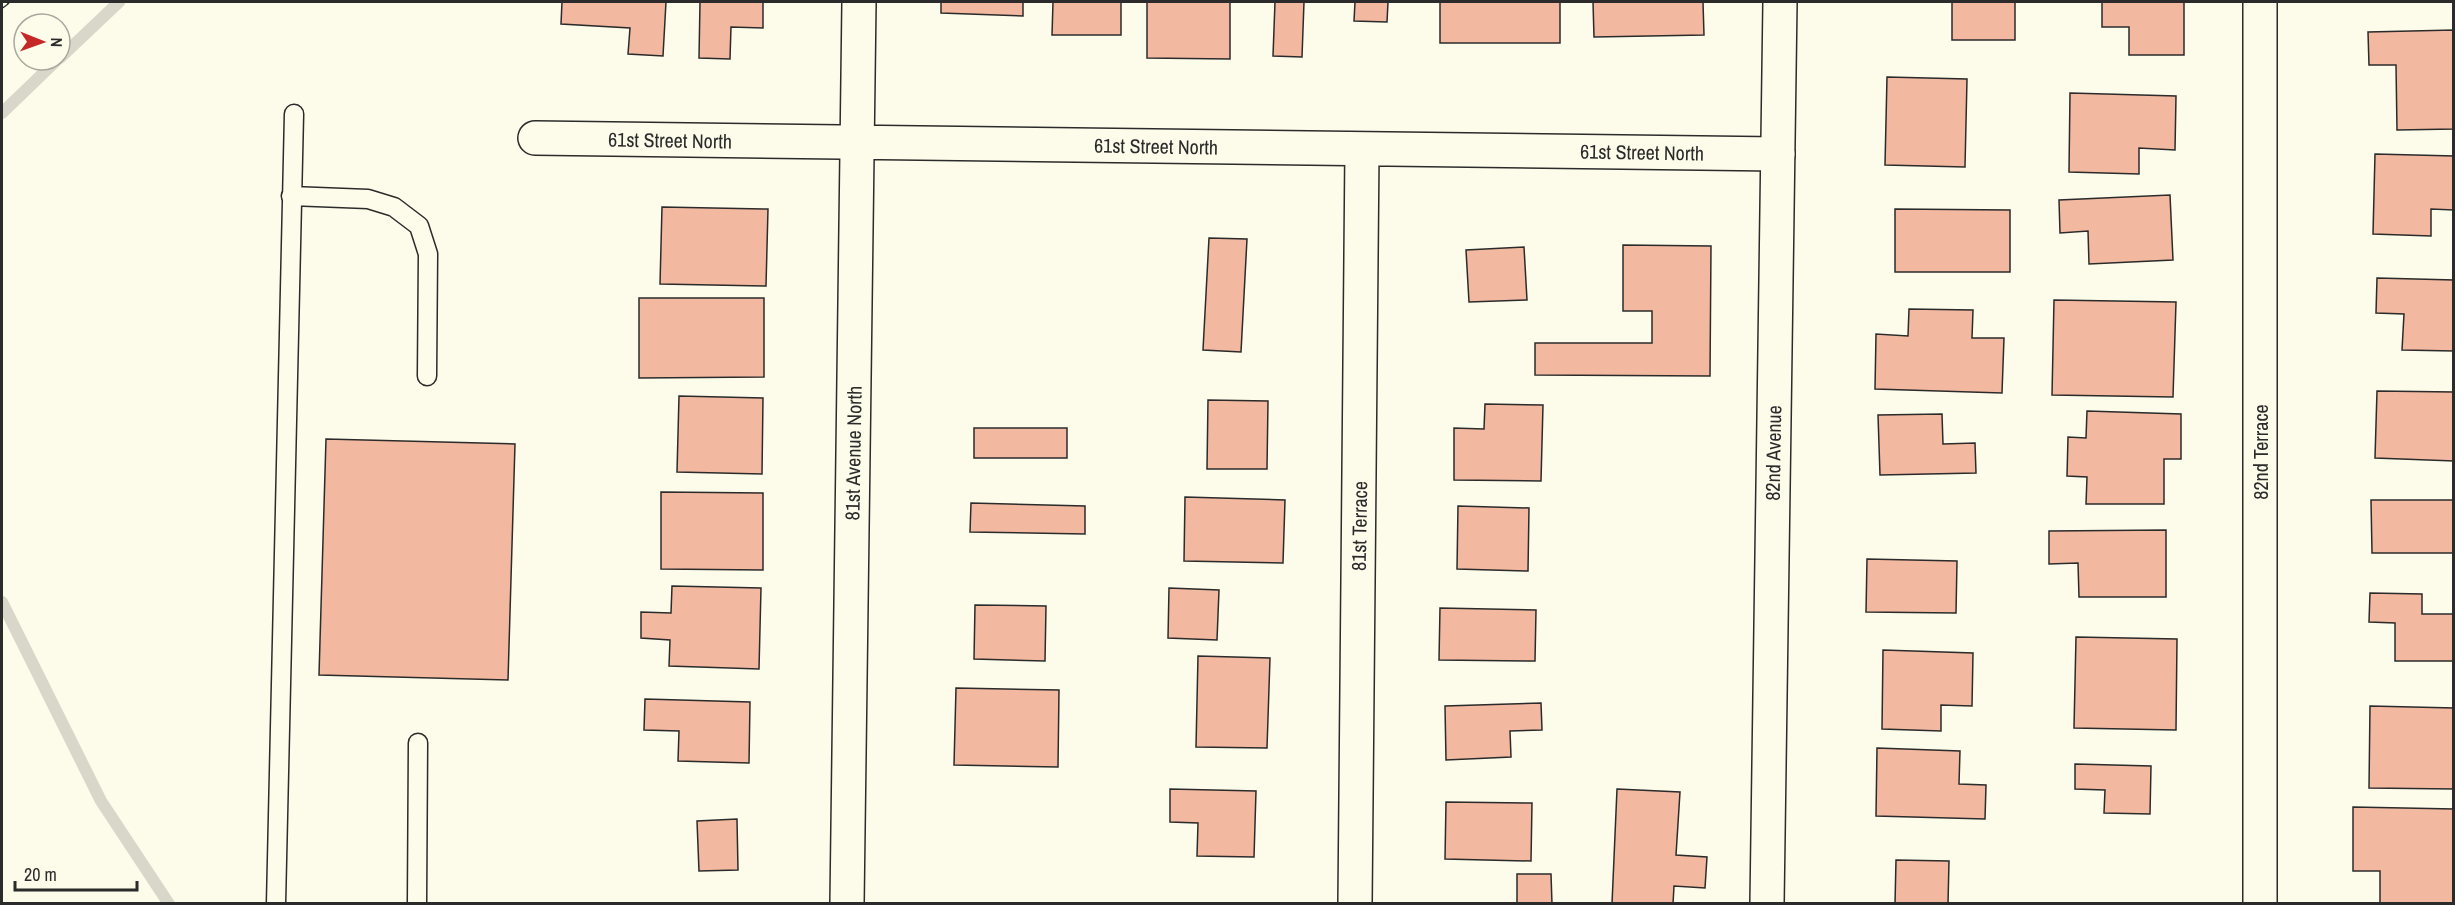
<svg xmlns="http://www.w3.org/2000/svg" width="2455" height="905" font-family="'Archivo Narrow',sans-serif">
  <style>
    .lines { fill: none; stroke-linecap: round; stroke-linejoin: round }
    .stream { stroke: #d8d7c9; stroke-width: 12 }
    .building { fill: #f2b8a0; stroke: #2b2b2b; stroke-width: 1.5 }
    .service-casing { stroke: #2b2b2b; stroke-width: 21 }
    .minor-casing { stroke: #2b2b2b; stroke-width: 36 }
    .tertiary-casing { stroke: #2b2b2b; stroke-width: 36 }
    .service { stroke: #fdfbea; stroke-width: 18 }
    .minor { stroke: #fdfbea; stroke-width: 33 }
    .tertiary { stroke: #fdfbea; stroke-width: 33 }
    .rail-casing { stroke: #2b2b2b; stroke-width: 7 }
    .rail { stroke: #fdfbea; stroke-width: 4.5; stroke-dasharray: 14; stroke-linecap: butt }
    .labels { text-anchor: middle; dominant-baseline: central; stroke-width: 4.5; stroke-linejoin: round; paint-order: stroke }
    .street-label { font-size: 20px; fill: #2b2b2b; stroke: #fdfbea }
  </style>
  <rect width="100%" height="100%" fill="#fdfbea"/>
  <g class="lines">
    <path class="stream" d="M 60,58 L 119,2
      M 2,113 L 57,60
      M 2,602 L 101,801 L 169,904"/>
  </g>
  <path class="building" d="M 562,2 L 666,2 L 663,56 L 628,54 L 630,28 L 561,24 Z
    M 700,2 L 763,2 L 763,28 L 731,27 L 730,59 L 699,58 Z
    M 941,2 L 1023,2 L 1023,16 L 941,13 Z
    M 1053,2 L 1121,2 L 1121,35 L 1052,35 Z
    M 1147,2 L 1230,2 L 1230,59 L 1147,58 Z
    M 1275,2 L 1304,2 L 1302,57 L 1273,56 Z
    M 1355,2 L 1388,2 L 1387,22 L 1354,21 Z
    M 1440,2 L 1560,2 L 1560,43 L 1440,43 Z
    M 1593,2 L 1703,2 L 1704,35 L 1594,37 Z
    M 1952,2 L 2015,2 L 2015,40 L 1952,40 Z
    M 2102,2 L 2184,2 L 2184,55 L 2129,55 L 2129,27 L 2102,27 Z
    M 2454,30 L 2454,129 L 2397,130 L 2396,65 L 2369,65 L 2368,32 Z
    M 1887,77 L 1967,79 L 1965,167 L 1885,165 Z
    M 2070,93 L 2176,96 L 2175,150 L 2139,148 L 2139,174 L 2069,172 Z
    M 2375,154 L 2454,156 L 2454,210 L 2431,209 L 2431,236 L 2373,234 Z
    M 2170,195 L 2173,260 L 2089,264 L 2088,231 L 2060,233 L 2059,200 Z
    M 662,207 L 768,209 L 766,286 L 660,284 Z
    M 1895,209 L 2010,210 L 2010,272 L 1895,272 Z
    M 1209,238 L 1247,239 L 1241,352 L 1203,350 Z
    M 1623,245 L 1711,246 L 1710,376 L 1535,375 L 1535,343 L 1652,343 L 1652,311 L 1623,311 Z
    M 1524,247 L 1527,300 L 1469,302 L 1466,250 Z
    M 2377,278 L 2454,280 L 2454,351 L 2402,350 L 2404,314 L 2376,313 Z
    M 639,298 L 764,298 L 764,377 L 639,378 Z
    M 2054,300 L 2176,302 L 2173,397 L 2052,395 Z
    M 1909,309 L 1973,310 L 1972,338 L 2004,338 L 2002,393 L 1875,389 L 1876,334 L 1908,336 Z
    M 2377,391 L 2454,392 L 2454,461 L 2375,458 Z
    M 679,396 L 763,398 L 762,474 L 677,472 Z
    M 1208,400 L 1268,401 L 1267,469 L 1207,469 Z
    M 1485,404 L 1543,405 L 1541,481 L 1454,480 L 1454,428 L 1484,429 Z
    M 2087,411 L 2181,414 L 2181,459 L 2164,459 L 2164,504 L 2086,504 L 2087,477 L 2067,476 L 2068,437 L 2086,438 Z
    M 1942,414 L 1943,444 L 1975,443 L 1976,473 L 1880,475 L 1878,415 Z
    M 974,428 L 1067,428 L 1067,458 L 974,458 Z
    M 326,439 L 515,444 L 508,680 L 319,675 Z
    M 661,492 L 763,493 L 763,570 L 661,569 Z
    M 1185,497 L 1285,500 L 1283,563 L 1184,561 Z
    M 2371,500 L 2454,500 L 2454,553 L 2372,553 Z
    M 971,503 L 1085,506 L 1085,534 L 970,532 Z
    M 1458,506 L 1529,508 L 1528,571 L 1457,569 Z
    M 2166,530 L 2166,597 L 2079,597 L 2078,563 L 2049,564 L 2049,531 Z
    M 1867,559 L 1957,561 L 1956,613 L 1866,612 Z
    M 672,586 L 761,588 L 759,669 L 669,666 L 670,640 L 641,638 L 641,612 L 671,613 Z
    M 1169,588 L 1219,590 L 1217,640 L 1168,638 Z
    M 2370,593 L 2422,594 L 2422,614 L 2454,614 L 2454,661 L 2395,661 L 2395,623 L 2369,622 Z
    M 975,605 L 1046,606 L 1045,661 L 974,659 Z
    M 1440,608 L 1536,610 L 1535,661 L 1439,660 Z
    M 2076,637 L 2177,639 L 2176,730 L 2074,728 Z
    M 1883,650 L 1973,653 L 1972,706 L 1941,705 L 1941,731 L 1882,729 Z
    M 1198,656 L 1270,658 L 1267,748 L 1196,747 Z
    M 956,688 L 1059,690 L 1058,767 L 954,765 Z
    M 645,699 L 750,702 L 749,763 L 678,761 L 679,731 L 644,730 Z
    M 1541,703 L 1542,730 L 1510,731 L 1511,757 L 1446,760 L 1445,706 Z
    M 2370,706 L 2454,708 L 2454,789 L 2369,788 Z
    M 1877,748 L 1960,751 L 1959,784 L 1986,785 L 1985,819 L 1876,816 Z
    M 2075,764 L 2151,766 L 2150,814 L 2104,813 L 2105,790 L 2075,789 Z
    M 1170,789 L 1256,791 L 1254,857 L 1197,856 L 1198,823 L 1170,822 Z
    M 1617,789 L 1680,792 L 1676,855 L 1707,857 L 1705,888 L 1674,886 L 1673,904 L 1612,904 Z
    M 1446,802 L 1532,803 L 1531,861 L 1445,859 Z
    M 2353,807 L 2454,809 L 2454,904 L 2380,904 L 2380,871 L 2353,871 Z
    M 737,819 L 738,870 L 699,871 L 697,821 Z
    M 1896,860 L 1949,861 L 1948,904 L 1895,904 Z
    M 1517,874 L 1551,874 L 1552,904 L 1517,904 Z"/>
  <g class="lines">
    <defs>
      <path id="service" d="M 291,196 L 368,199 L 394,207 L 419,226 L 428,254 L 427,376
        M 276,904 L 294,114
        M 417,904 L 418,743"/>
      <path id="minor" d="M 535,138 L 1778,154
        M 847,904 L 859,2
        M 1355,904 L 1362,149
        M 2260,904 L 2260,2"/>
      <path id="tertiary" d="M 1767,904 L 1780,2"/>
    </defs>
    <use href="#service" class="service-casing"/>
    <use href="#minor" class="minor-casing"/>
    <use href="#tertiary" class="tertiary-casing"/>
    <use href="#service" class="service"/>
    <use href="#minor" class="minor"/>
    <use href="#tertiary" class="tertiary"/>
    <defs>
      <path id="rail" d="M 2,5 L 6,2"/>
    </defs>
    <use href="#rail" class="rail-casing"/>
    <use href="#rail" class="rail"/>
  </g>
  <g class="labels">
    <g class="street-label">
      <text transform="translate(670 140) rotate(1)">61st Street North</text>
      <text transform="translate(1156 146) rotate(1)">61st Street North</text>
      <text transform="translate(1642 152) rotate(1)">61st Street North</text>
      <text transform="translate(2260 452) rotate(-90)">82nd Terrace</text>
      <text transform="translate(853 453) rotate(-89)">81st Avenue North</text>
      <text transform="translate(1773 453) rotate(-89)">82nd Avenue</text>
      <text transform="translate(1359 526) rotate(-89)">81st Terrace</text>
    </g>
  </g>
  <rect width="2455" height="905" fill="none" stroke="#2b2b2b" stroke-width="6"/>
  <g transform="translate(42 42) rotate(91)"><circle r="28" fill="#fdfbea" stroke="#a9a89e" stroke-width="1.5"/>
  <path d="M0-4.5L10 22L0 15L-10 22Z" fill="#c62828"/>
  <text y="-9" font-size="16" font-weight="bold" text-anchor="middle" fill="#2b2b2b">N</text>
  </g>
  <path d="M15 881v9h122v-9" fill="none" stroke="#2b2b2b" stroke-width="3"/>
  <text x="24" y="881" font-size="18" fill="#2b2b2b" stroke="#fdfbea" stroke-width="4.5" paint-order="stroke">20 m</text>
</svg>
